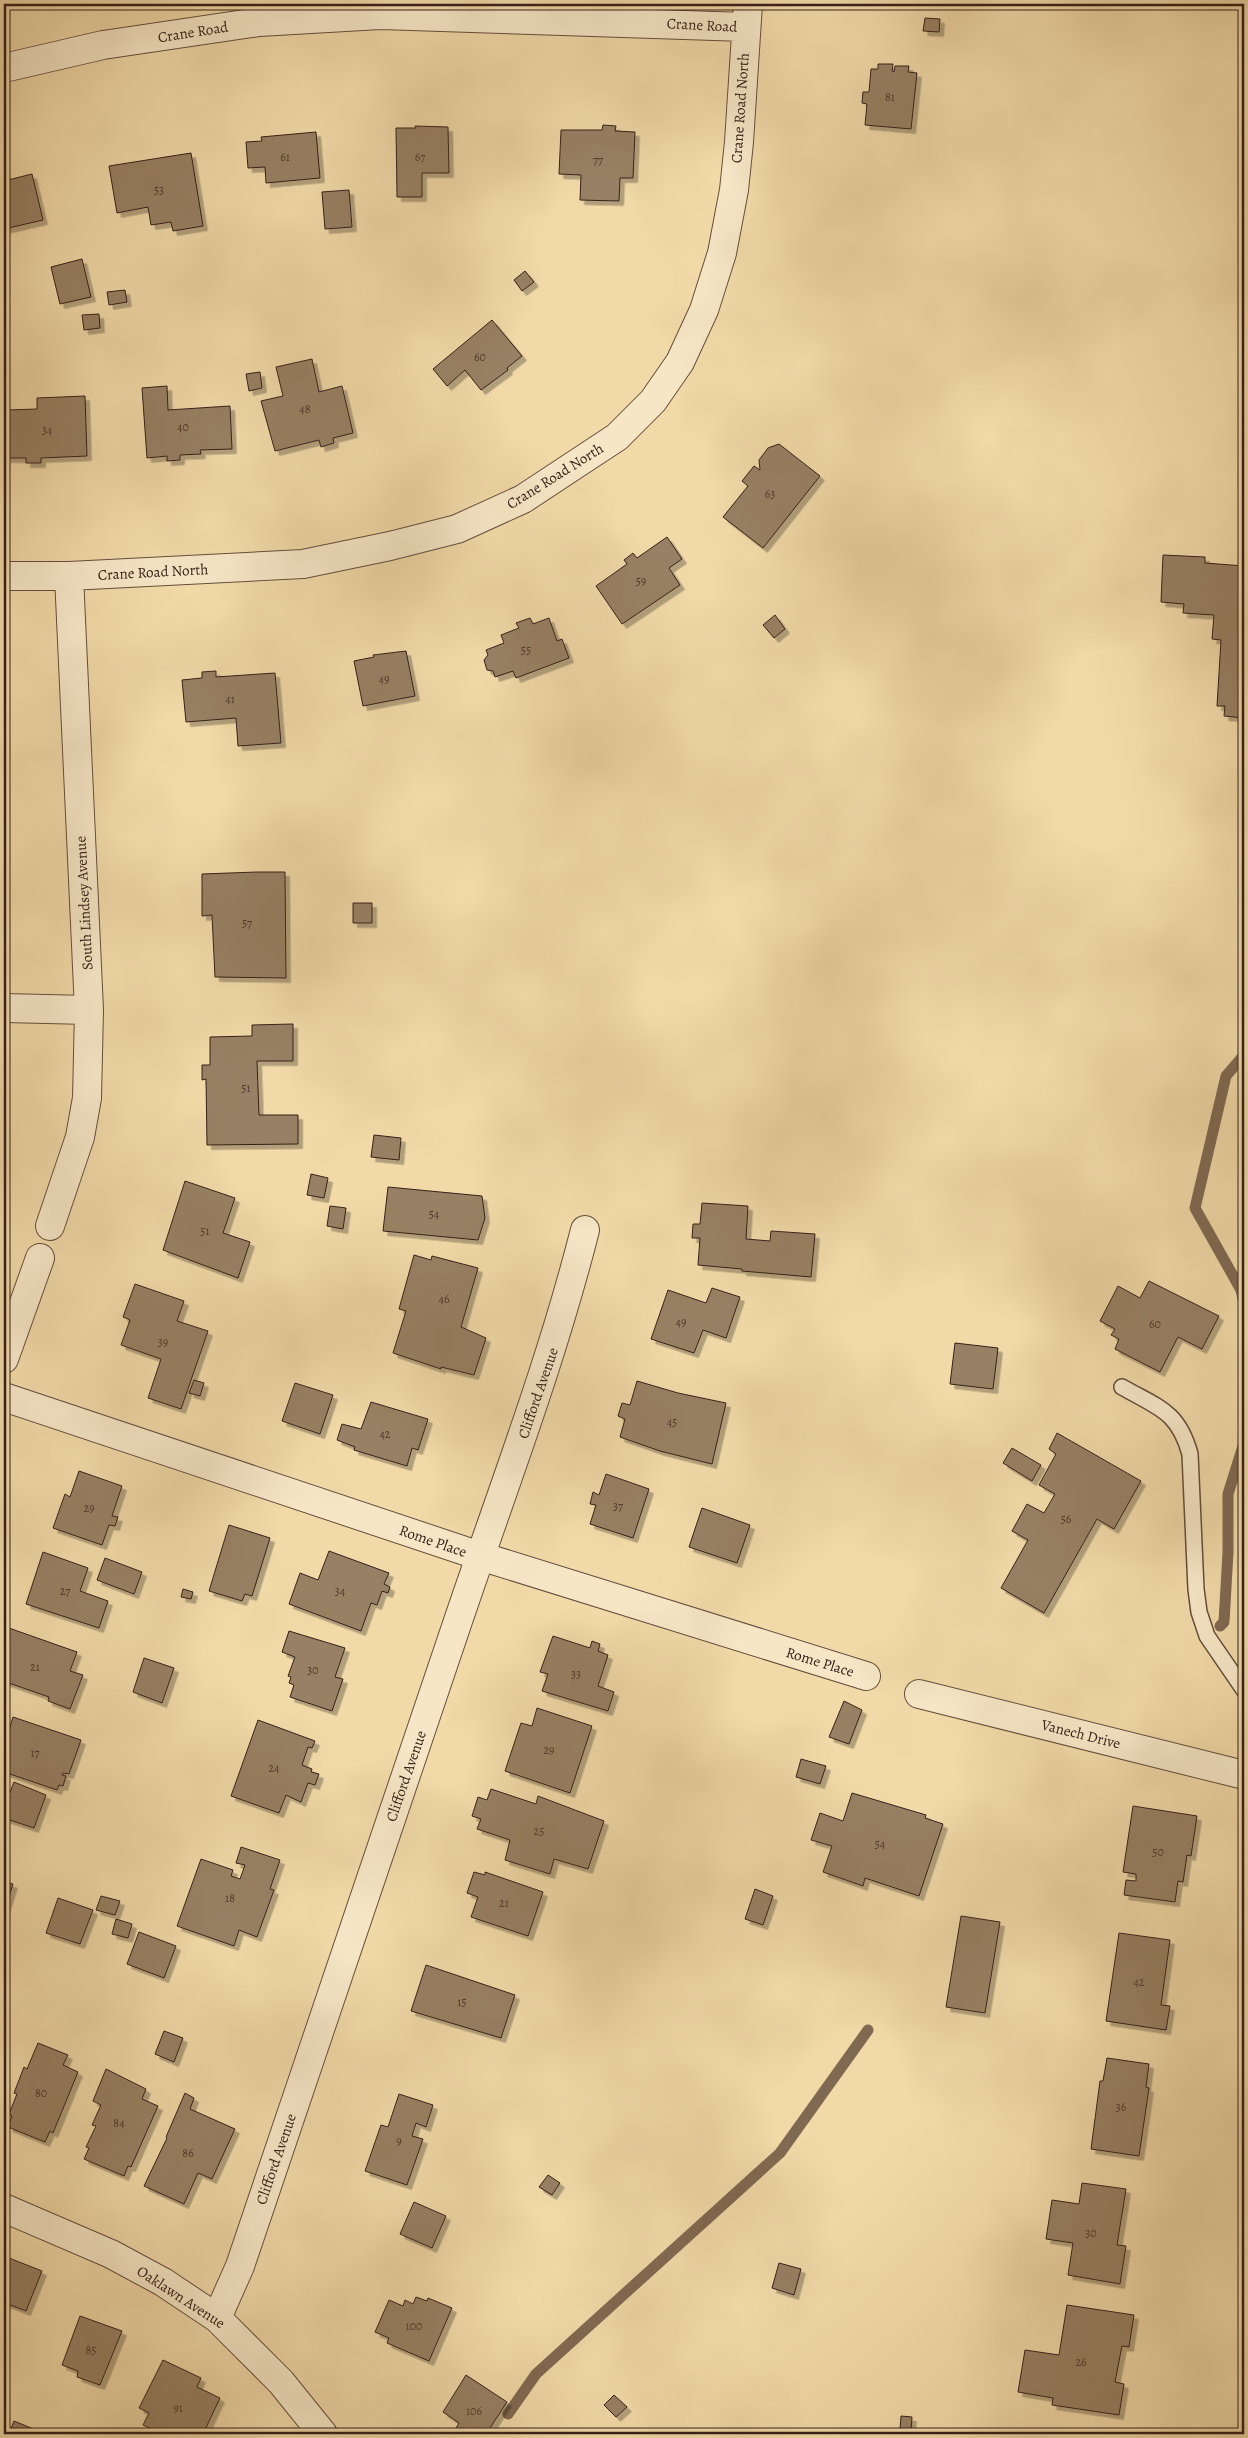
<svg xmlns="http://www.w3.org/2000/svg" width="1248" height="2438" font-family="Alegreya,serif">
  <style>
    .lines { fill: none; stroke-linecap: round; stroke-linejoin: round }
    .stream { stroke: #806951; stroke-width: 11 }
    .building { fill: #978063; stroke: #362018; filter: url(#shadow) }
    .service-casing { stroke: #654e3c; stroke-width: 18 }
    .minor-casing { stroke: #654e3c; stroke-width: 30 }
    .tertiary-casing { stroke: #654e3c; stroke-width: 30 }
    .service { stroke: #f6e6c6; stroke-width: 15 }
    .minor { stroke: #f6e6c6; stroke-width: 28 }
    .tertiary { stroke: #f6e6c6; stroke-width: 28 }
    .labels { text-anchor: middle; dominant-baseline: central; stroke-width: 4; stroke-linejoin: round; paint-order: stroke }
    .number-label { font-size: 12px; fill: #4e382b }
    .street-label { font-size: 15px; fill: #362018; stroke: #f6e6c6 }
  </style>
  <defs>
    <filter id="shadow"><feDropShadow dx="4.5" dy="4.5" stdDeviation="0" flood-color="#0004"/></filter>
  </defs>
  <rect width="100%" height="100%" fill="#f1d9a8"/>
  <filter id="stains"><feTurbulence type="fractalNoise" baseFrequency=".004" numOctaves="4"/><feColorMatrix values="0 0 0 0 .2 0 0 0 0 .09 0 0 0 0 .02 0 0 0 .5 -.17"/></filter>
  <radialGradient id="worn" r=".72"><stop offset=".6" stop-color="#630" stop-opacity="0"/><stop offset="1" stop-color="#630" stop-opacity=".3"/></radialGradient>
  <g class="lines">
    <path class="stream" d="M 1244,1055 L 1226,1076 L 1195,1208 L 1241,1290 L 1244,1303
      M 1220,1626 L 1224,1622 L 1228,1552 L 1228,1494 L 1244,1443
      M 508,2414 L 536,2374 L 780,2153 L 868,2030"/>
  </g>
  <path class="building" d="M 925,18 L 940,19 L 939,32 L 923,31 Z
    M 878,64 L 893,64 L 892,71 L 894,72 L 895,66 L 909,66 L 908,72 L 917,73 L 911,129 L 865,125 L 867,104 L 862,103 L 863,92 L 869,92 L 871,69 L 878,69 Z
    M 603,125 L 616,126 L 615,131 L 635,132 L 633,178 L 620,178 L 619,201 L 580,200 L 581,175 L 559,174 L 561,130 L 602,130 Z
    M 415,126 L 448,127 L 449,173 L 422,173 L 422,197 L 397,197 L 396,128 L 416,128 Z
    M 316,132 L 320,178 L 266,183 L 265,167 L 248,168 L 246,142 L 262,141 L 261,137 Z
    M 191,153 L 203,226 L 173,231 L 171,222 L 151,225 L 148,207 L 117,213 L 109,166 Z
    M 32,174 L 43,220 L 4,229 L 4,181 Z
    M 349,190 L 352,227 L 325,229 L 322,192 Z
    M 82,259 L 91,297 L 60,304 L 51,267 Z
    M 525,271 L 534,282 L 522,291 L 514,280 Z
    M 125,290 L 127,302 L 109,305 L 107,292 Z
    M 99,314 L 100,328 L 84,330 L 82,315 Z
    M 492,320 L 522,356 L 507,368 L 508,370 L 481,390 L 465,370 L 447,386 L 433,369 Z
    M 312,359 L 319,392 L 342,386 L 353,433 L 333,438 L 334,443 L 321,447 L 319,440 L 275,451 L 261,401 L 283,396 L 276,367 Z
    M 260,372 L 262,388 L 249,391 L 246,374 Z
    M 167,386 L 168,410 L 230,406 L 232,449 L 200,450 L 201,454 L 180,455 L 180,460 L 167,461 L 167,456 L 147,458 L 142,388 Z
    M 85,396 L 87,456 L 41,458 L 41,463 L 26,463 L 26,458 L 6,458 L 5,413 L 7,410 L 37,409 L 37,398 Z
    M 779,444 L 820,476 L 763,548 L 723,517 L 748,486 L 742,481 L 754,466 L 760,470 L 759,460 L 768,448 Z
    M 667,537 L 682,559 L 669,568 L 680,585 L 622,624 L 596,586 L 627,564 L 624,560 L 633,553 L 637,558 Z
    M 1163,555 L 1205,557 L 1205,563 L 1244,566 L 1244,718 L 1224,716 L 1225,706 L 1217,706 L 1221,640 L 1212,639 L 1214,615 L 1183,613 L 1184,604 L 1161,602 Z
    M 775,615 L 785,629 L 774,638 L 763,625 Z
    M 530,618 L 533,624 L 549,618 L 557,641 L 562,639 L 569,658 L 516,678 L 513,671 L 495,677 L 493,671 L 487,670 L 484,660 L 488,655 L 486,650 L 504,643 L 501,635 L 519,628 L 516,623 Z
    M 406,651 L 415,696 L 363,706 L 354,661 L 374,657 L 373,655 Z
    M 216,671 L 216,677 L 275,673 L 281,743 L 238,746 L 236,718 L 186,722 L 182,680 L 202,678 L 202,672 Z
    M 257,872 L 285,872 L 286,978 L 215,977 L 212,915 L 202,916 L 202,874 Z
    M 353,903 L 372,903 L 372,923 L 353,923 Z
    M 293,1024 L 293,1061 L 257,1061 L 259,1115 L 298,1115 L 298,1144 L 207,1145 L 206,1079 L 202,1080 L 202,1065 L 210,1065 L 210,1037 L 252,1036 L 252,1025 Z
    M 374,1135 L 401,1138 L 399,1160 L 371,1157 Z
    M 311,1174 L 328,1178 L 324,1198 L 307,1195 Z
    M 185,1181 L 235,1198 L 223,1233 L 250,1242 L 238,1278 L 163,1250 Z
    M 388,1187 L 482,1196 L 485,1218 L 478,1240 L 383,1231 Z
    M 702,1203 L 748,1206 L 746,1239 L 770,1241 L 771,1231 L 815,1234 L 811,1277 L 742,1271 L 742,1269 L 698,1265 L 700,1238 L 692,1238 L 693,1224 L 700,1224 Z
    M 330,1206 L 346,1208 L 343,1229 L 327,1226 Z
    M 414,1255 L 431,1260 L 432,1256 L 478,1268 L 461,1327 L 486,1338 L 474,1375 L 441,1367 L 441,1369 L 393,1353 L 406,1311 L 399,1309 Z
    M 1149,1281 L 1219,1316 L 1202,1349 L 1178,1337 L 1160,1372 L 1115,1349 L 1119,1339 L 1111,1335 L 1115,1329 L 1100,1321 L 1118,1286 L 1140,1298 Z
    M 135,1284 L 184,1301 L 177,1321 L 208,1331 L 181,1409 L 148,1398 L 161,1359 L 121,1345 L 130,1320 L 123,1317 Z
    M 712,1288 L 740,1297 L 726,1338 L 703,1330 L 694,1353 L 651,1339 L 668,1290 L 706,1303 Z
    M 955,1343 L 998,1348 L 993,1389 L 950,1384 Z
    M 194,1380 L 204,1383 L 200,1396 L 189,1393 Z
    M 637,1381 L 678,1393 L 726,1403 L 712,1464 L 660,1451 L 620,1437 L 625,1419 L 618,1416 L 622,1403 L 630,1405 Z
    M 295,1383 L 333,1395 L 320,1434 L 282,1421 Z
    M 371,1402 L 428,1419 L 418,1450 L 412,1448 L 407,1466 L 354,1450 L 355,1447 L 337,1440 L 342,1424 L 361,1429 Z
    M 1057,1433 L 1141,1481 L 1114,1529 L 1097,1519 L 1044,1613 L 1001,1588 L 1028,1540 L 1012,1531 L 1027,1504 L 1044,1513 L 1055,1494 L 1039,1485 L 1056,1454 L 1049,1449 Z
    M 1012,1448 L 1041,1465 L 1032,1481 L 1003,1463 Z
    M 79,1471 L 122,1486 L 112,1516 L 118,1517 L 115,1526 L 109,1525 L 102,1545 L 53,1528 L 65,1494 L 70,1497 Z
    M 606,1474 L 649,1489 L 633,1538 L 590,1524 L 596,1505 L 590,1504 L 593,1492 L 599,1495 Z
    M 702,1508 L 750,1525 L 737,1563 L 689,1547 Z
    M 229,1525 L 270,1538 L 252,1596 L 245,1594 L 242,1601 L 209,1591 Z
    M 329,1551 L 389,1573 L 384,1584 L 390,1587 L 388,1593 L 382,1591 L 377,1605 L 371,1603 L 361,1631 L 289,1604 L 300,1573 L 318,1580 Z
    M 43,1552 L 88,1568 L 80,1591 L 108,1601 L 99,1628 L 26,1604 Z
    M 105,1558 L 142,1572 L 134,1594 L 97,1580 Z
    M 183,1589 L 193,1592 L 191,1599 L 181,1597 Z
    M 6,1627 L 77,1652 L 70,1671 L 83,1675 L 70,1709 L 48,1701 L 49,1697 L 6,1682 L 4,1686 L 4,1634 Z
    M 289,1631 L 345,1648 L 335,1677 L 343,1679 L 332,1711 L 290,1697 L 294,1685 L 289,1683 L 291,1677 L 288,1676 L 295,1657 L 282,1652 Z
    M 553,1636 L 590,1648 L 592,1641 L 600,1644 L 598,1651 L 608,1655 L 598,1686 L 614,1692 L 608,1711 L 542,1691 L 548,1674 L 540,1672 Z
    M 144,1658 L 174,1668 L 162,1703 L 133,1692 Z
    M 844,1701 L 862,1710 L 849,1744 L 829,1737 Z
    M 537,1708 L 592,1726 L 570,1793 L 505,1771 L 521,1723 L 532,1726 Z
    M 13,1717 L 81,1740 L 69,1774 L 63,1773 L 62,1775 L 66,1776 L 63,1786 L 59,1785 L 57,1790 L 4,1772 L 4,1731 L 8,1733 Z
    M 258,1720 L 315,1741 L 312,1748 L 308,1747 L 302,1765 L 312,1769 L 311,1772 L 319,1774 L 315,1785 L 308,1783 L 301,1802 L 286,1795 L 279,1813 L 231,1796 Z
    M 801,1759 L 826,1766 L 820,1784 L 796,1777 Z
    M 14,1782 L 46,1795 L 34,1828 L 4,1818 L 4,1808 Z
    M 491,1789 L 536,1804 L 538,1796 L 604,1821 L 588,1869 L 554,1859 L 550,1874 L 505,1860 L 510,1840 L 477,1829 L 481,1819 L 472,1816 L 478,1797 L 487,1800 Z
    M 852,1793 L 926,1815 L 925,1818 L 943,1824 L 919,1896 L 865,1878 L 863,1886 L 823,1872 L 832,1846 L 811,1840 L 820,1813 L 843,1821 Z
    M 1133,1806 L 1197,1816 L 1191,1856 L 1187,1855 L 1183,1882 L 1178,1881 L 1175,1902 L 1124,1895 L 1126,1880 L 1136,1881 L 1136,1874 L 1123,1872 Z
    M 241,1847 L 280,1860 L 270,1889 L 274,1890 L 257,1937 L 239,1930 L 234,1946 L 177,1926 L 201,1859 L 233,1870 L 231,1876 L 240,1879 L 245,1865 L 236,1863 Z
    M 474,1872 L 485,1875 L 485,1872 L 543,1892 L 528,1936 L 471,1917 L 478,1897 L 467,1893 Z
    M 4,1881 L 13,1884 L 4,1912 Z
    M 755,1889 L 773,1896 L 763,1925 L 745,1919 Z
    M 101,1896 L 120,1901 L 115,1915 L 96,1910 Z
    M 58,1898 L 93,1910 L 80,1944 L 46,1933 Z
    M 961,1916 L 1000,1922 L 985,2013 L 946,2007 Z
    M 116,1919 L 132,1924 L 128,1938 L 112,1934 Z
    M 139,1932 L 176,1946 L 164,1978 L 127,1964 Z
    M 1119,1933 L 1170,1940 L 1161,2005 L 1170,2006 L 1166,2030 L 1106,2021 Z
    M 426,1965 L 515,1995 L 501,2038 L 411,2011 Z
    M 164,2031 L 183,2038 L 174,2062 L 155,2054 Z
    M 38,2043 L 68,2055 L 63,2065 L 78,2072 L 53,2133 L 50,2131 L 45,2142 L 8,2127 L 12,2116 L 9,2114 L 17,2094 L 14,2093 L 24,2067 L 27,2069 Z
    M 1107,2058 L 1149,2064 L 1146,2087 L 1149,2088 L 1139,2156 L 1091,2149 L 1100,2081 L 1103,2081 Z
    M 106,2069 L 146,2089 L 142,2099 L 158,2106 L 131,2167 L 128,2166 L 124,2176 L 84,2159 L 89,2148 L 86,2147 L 96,2126 L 92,2125 L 101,2105 L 93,2101 Z
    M 185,2093 L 194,2098 L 190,2109 L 235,2129 L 212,2179 L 198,2173 L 184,2204 L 144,2186 L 167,2138 L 166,2137 Z
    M 399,2094 L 433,2105 L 426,2127 L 416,2123 L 412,2136 L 423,2139 L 407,2185 L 365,2171 L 381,2125 L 388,2127 Z
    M 548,2175 L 560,2183 L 552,2195 L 539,2187 Z
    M 1082,2183 L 1126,2189 L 1117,2245 L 1126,2246 L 1120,2284 L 1068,2275 L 1073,2243 L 1046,2239 L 1052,2200 L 1079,2204 Z
    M 414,2202 L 446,2216 L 432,2248 L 400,2234 Z
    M 4,2256 L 42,2271 L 26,2311 L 5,2303 L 4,2307 Z
    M 779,2263 L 801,2269 L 794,2295 L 772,2288 Z
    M 416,2297 L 427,2301 L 428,2298 L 452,2308 L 429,2361 L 387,2343 L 389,2338 L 375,2332 L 389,2300 L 403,2306 L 405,2300 L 413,2304 Z
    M 1067,2305 L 1134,2315 L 1129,2347 L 1122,2346 L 1115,2382 L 1124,2384 L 1119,2415 L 1052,2405 L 1053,2398 L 1018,2392 L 1025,2350 L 1059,2355 Z
    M 80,2316 L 122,2331 L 100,2385 L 77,2377 L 78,2371 L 62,2365 Z
    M 163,2360 L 201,2378 L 197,2387 L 220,2398 L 203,2434 L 162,2434 L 143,2425 L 149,2413 L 139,2408 Z
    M 466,2375 L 507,2402 L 486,2434 L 454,2434 L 453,2433 L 459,2423 L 443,2412 Z
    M 614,2395 L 627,2407 L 616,2417 L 604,2405 Z
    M 901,2416 L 912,2417 L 911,2431 L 900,2430 Z
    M 14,2421 L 46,2434 L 9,2434 Z"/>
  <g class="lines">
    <defs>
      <path id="service" d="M 1122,1387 C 1159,1408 1178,1411 1190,1454 L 1196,1589 L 1199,1612 L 1207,1636 L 1244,1690"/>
      <path id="minor" d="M 4,68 L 103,45 L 259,22 L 380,15 L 745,27
        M 4,576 L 69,576 L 303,564 L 390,546 L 457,529 L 523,499 L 617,437 L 653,401 L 680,362 L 704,310 L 722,253 L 734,190 L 739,142 L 748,4
        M 4,1008 L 89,1010
        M 50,1226 L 80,1137 L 87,1098 L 89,1010 L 69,576
        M 4,1359 L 40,1258
        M 4,1397 L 480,1556 L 866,1676
        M 919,1694 L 1244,1775
        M 217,2318 L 240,2266 C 313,2051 386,1836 458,1621 C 502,1491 551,1364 585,1230"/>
      <path id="tertiary" d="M 4,2208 L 111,2254 L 163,2282 L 217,2318 L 281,2382 L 323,2434"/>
    </defs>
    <use href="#service" class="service-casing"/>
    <use href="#minor" class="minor-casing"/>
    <use href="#tertiary" class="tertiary-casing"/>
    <use href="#service" class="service"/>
    <use href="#minor" class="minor"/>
    <use href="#tertiary" class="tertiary"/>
  </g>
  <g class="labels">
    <g class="number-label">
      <text x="890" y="97">81</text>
      <text x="285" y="157">61</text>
      <text x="420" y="157">67</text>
      <text x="598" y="160">77</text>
      <text x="159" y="190">53</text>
      <text x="480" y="357">60</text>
      <text x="305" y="409">48</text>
      <text x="183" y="427">40</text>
      <text x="47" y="430">34</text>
      <text x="770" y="494">63</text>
      <text x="641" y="581">59</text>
      <text x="526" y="650">55</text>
      <text x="384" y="679">49</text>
      <text x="230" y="699">41</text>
      <text x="247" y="923">57</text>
      <text x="246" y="1088">51</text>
      <text x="434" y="1214">54</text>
      <text x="205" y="1231">51</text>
      <text x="444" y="1299">46</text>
      <text x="681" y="1322">49</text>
      <text x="1155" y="1324">60</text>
      <text x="163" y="1342">39</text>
      <text x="672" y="1422">45</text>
      <text x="385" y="1434">42</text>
      <text x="618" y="1506">37</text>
      <text x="89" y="1508">29</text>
      <text x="1066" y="1519">56</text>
      <text x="65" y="1591">27</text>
      <text x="340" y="1591">34</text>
      <text x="35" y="1667">21</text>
      <text x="313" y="1670">30</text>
      <text x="576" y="1674">33</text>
      <text x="549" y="1750">29</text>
      <text x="35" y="1753">17</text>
      <text x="274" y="1768">24</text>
      <text x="539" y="1831">25</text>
      <text x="880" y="1844">54</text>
      <text x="1158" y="1852">50</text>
      <text x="230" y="1898">18</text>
      <text x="504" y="1903">21</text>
      <text x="1139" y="1982">42</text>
      <text x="462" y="2002">15</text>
      <text x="41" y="2093">80</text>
      <text x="1121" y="2107">36</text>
      <text x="119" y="2123">84</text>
      <text x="399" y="2141">9</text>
      <text x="188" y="2153">86</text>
      <text x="1091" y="2233">30</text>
      <text x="414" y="2326">100</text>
      <text x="91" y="2350">85</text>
      <text x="1081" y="2362">26</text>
      <text x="178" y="2408">91</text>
      <text x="474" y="2411">106</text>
    </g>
    <g class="street-label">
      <text transform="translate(702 25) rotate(3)">Crane Road</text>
      <text transform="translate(193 32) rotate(-9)">Crane Road</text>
      <text transform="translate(740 108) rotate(-86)">Crane Road North</text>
      <text transform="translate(555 476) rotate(-32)">Crane Road North</text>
      <text transform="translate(153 572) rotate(-3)">Crane Road North</text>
      <text transform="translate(84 903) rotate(-93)">South Lindsey Avenue</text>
      <text transform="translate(538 1393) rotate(-71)">Clifford Avenue</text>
      <text transform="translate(433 1541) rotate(19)">Rome Place</text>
      <text transform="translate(820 1662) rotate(17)">Rome Place</text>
      <text transform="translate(1081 1734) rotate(14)">Vanech Drive</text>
      <text transform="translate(406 1776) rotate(-71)">Clifford Avenue</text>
      <text transform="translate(276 2159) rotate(-71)">Clifford Avenue</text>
      <text transform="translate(181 2297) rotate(33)">Oaklawn Avenue</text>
    </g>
  </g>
  <rect width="1248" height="2438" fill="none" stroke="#f1d9a8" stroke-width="20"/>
  <rect x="5" y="5" width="1238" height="2428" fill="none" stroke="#362018" stroke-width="2.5"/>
  <rect x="10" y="10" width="1228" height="2418" fill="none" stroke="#362018"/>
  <rect width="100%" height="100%" filter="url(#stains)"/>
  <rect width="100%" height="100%" fill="url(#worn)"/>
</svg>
